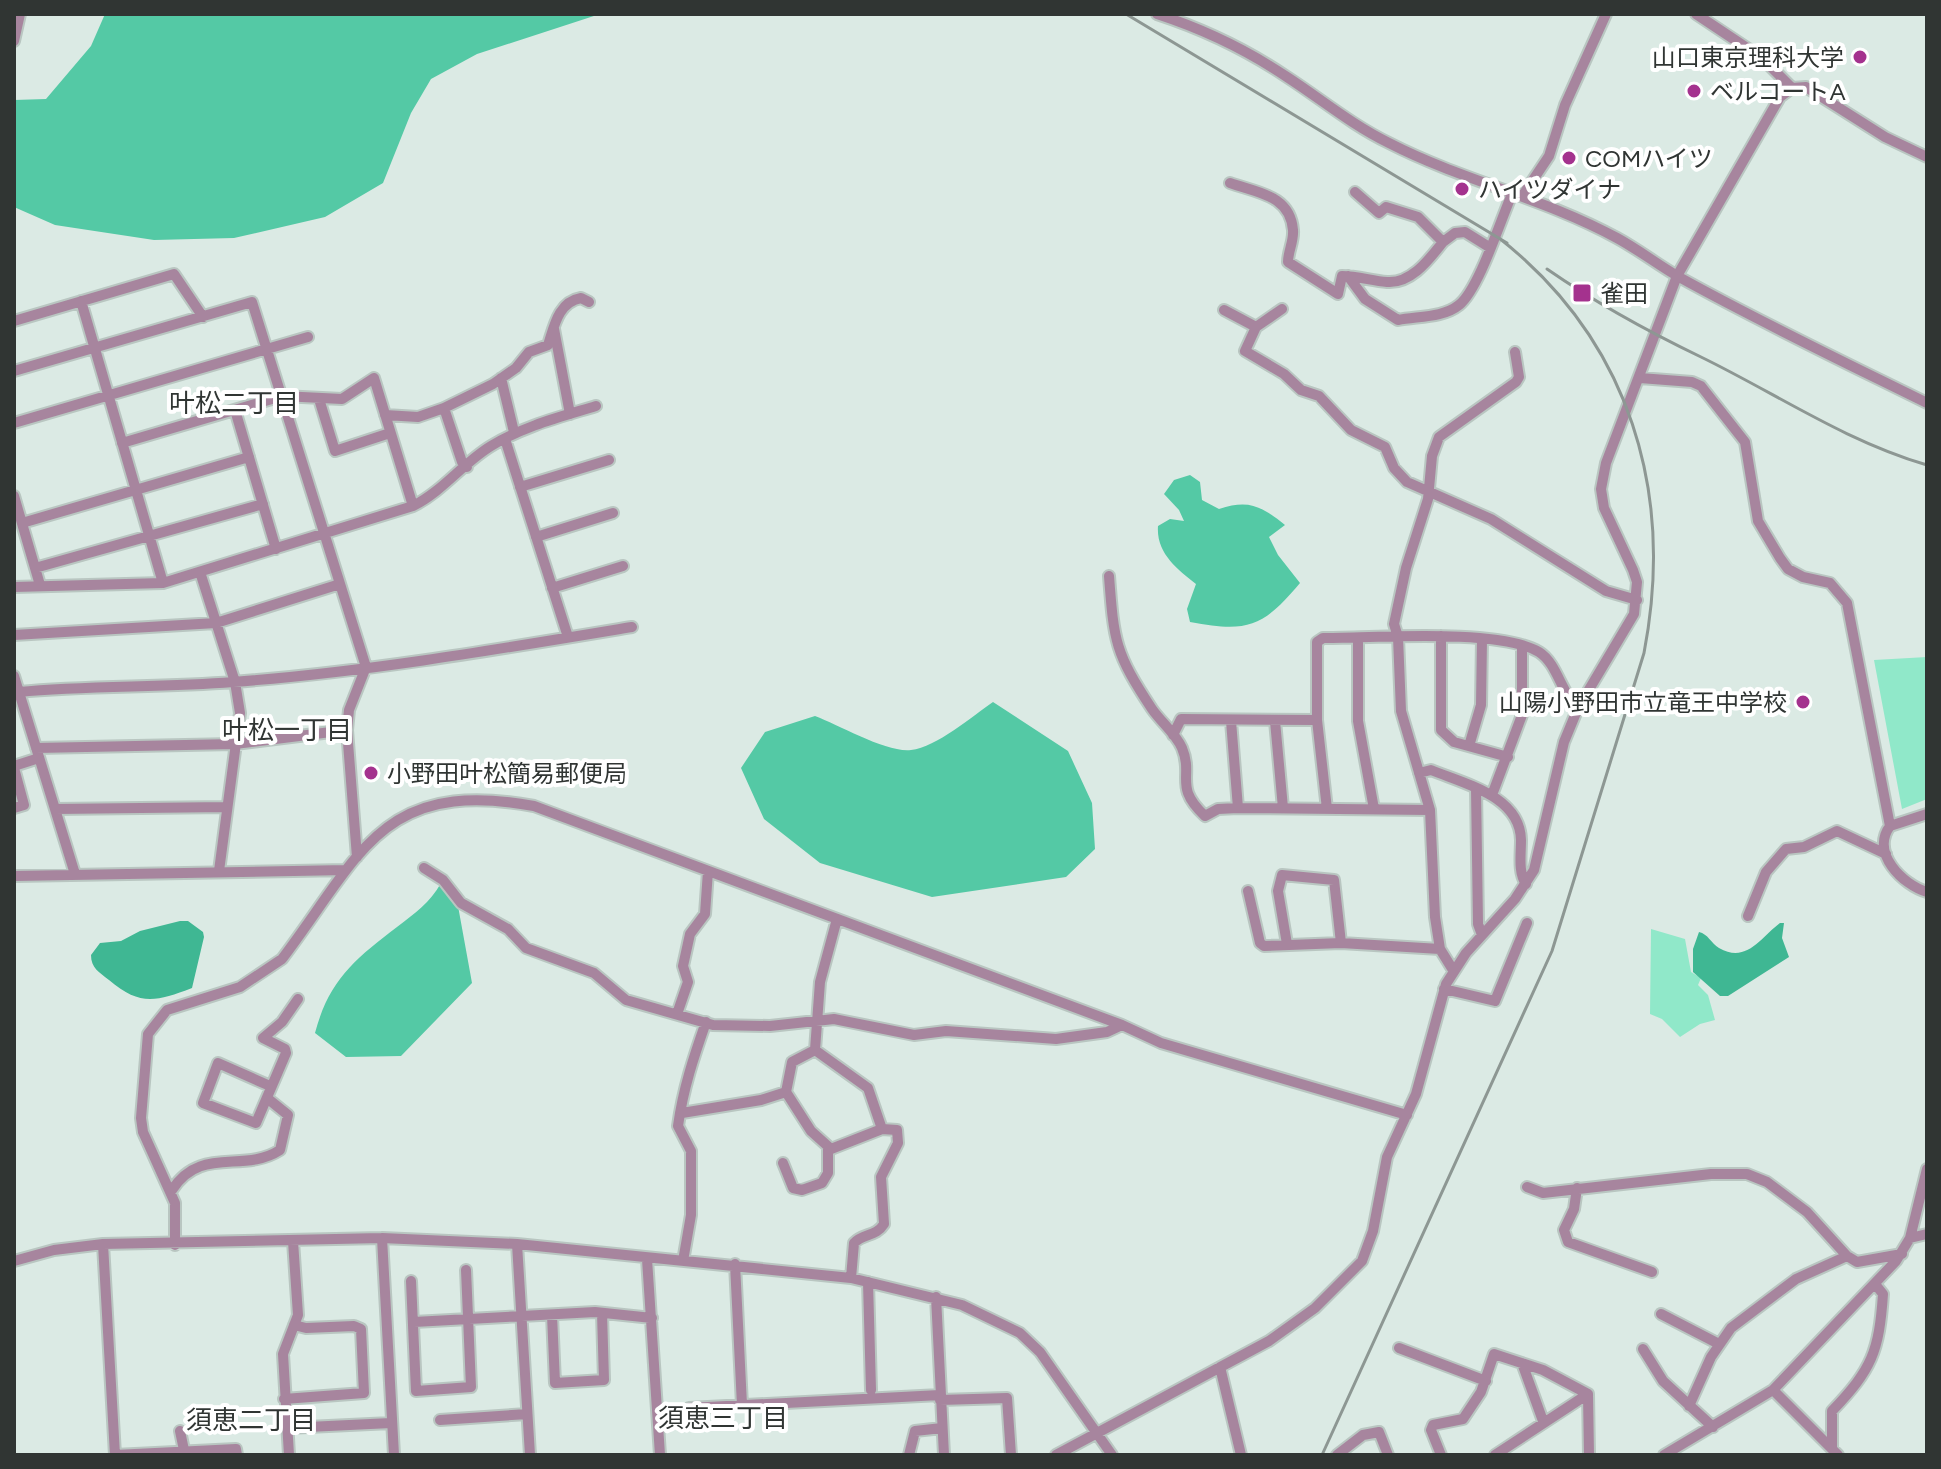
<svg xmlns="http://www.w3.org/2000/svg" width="1941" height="1469" font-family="Figtree,'Noto Sans JP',sans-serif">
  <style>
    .green { fill: #90e8c9 }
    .forest { fill: #54c9a5 }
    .water { fill: #3fb793 }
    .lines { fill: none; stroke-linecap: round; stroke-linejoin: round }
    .minor-casing { stroke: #b9c6c1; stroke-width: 14 }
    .minor { stroke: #a7859e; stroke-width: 10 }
    .rail { stroke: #8d9793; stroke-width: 3 }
    .poi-dot { fill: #a4328e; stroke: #fff; stroke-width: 3 }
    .labels { text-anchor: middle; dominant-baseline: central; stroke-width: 8; stroke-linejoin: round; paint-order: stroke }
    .poi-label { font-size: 24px; fill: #303533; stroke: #fff; text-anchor: start }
    .neighbourhood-label { font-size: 26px; fill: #303533; stroke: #fff }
  </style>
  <rect width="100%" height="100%" fill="#dbeae4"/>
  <path class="green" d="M 1927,657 L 1927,799 L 1902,809 L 1874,660 Z
    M 1651,929 L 1685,939 L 1691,972 L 1701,978 L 1698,985 L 1708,995 L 1715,1020 L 1700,1024 L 1680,1037 L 1662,1019 L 1650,1014 Z"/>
  <path class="forest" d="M 105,14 L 600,14 L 477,54 L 431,79 L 411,113 L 383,183 L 325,217 L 234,238 L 154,240 L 55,225 L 14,207 L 14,100 L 46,99 L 91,46 Z
    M 1190,475 L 1200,482 L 1202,500 L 1219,509 C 1249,499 1261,506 1285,525 L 1269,537 L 1278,555 L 1300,583 C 1263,627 1248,633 1190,622 L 1187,609 L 1196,584 C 1177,569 1156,553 1158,526 L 1170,519 L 1184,521 L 1179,510 L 1164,494 L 1174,480 Z
    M 993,702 L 1068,751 L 1092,803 L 1095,849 L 1066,877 L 932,897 L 820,863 L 764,819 L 741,768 L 765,732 L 815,716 C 839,725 887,753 911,750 C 937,747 971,717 993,702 Z
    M 441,883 L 458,906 L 472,983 L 401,1056 L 346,1057 L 315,1033 C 329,980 355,959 397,927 C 415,913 430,903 441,883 Z"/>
  <path class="water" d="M 180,921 L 188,921 L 203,932 L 204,937 L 192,988 C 155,1002 140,1006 109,980 C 99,972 91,968 91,955 L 100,943 L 121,941 L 140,931 Z
    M 1780,923 L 1784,923 L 1782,938 L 1789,957 L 1728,996 L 1720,996 L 1693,972 L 1693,949 L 1699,932 C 1708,934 1711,943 1719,948 C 1747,964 1761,937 1780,923 Z"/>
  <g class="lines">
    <defs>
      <path id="minor" d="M 1157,14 C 1203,29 1247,50 1287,77 C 1321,99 1352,125 1389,143 C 1463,181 1544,198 1617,238 C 1639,250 1658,265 1679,277 C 1760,322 1844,362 1927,403
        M 1696,14 L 1762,58 L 1792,88
        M 14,41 L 20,14
        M 1230,183 C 1258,193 1290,195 1293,230 C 1294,241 1288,251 1288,262 L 1338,294 L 1342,276 C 1358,276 1372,281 1387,282 C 1412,284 1430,258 1443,242
        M 1355,192 L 1379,213 L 1386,207 L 1418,217 L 1443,242 L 1455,233 L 1465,232 L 1489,247
        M 1523,195 L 1549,156 L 1565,105 L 1606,14
        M 1348,276 L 1365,299 L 1398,320 C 1417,316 1443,318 1459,305 C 1479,289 1501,219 1512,194
        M 81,301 L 163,583
        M 1282,309 L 1256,327 L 1245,351 L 1284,374 L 1301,390 L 1319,396 L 1351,430 L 1385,447 L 1394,468 L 1407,482 L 1491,519 L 1606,591 L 1637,600
        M 1224,310 L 1256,327
        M 14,321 L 174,274 L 203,317
        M 554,329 L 570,414
        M 14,371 L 252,302 L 366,667 L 349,710 L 347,730 L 357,857
        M 501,378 L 514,432
        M 1640,378 L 1692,382 L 1701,386 L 1745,442 L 1758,521 L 1780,558 L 1788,569 L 1803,577 L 1830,583 L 1847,603 L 1890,826
        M 319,399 L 335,451 L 390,433
        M 444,408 L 462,462 L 467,467
        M 235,410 L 276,549
        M 385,415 L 418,417 L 444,408 L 493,384 L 516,368 L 529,352 L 548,345 C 554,327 558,302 581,298 L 589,302
        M 14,423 L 308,337
        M 505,439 L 568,637
        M 122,443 L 282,396 L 342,399 L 374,378 L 413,506
        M 520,487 L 609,460
        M 14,496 L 40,585
        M 22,523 L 249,457
        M 536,537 L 613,513
        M 35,568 L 263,504
        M 200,572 L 235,682 L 240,713 L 219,871
        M 1109,576 C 1114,642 1115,653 1152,709 C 1161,722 1176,734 1182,748 C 1194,777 1173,786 1205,816 L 1218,809 L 1238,808 L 1430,810
        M 14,587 L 163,583 L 413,506 C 443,491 463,463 491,446 C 524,426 560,417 596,406
        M 552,588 L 623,566
        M 14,635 L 216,623 L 340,584
        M 1441,636 L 1441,730 L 1454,742 L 1508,757
        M 1358,638 L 1358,721 L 1374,809
        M 14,676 L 75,874
        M 19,692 C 90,685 161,688 233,682 C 366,672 500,649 632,627
        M 1231,721 L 1238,808
        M 1275,721 L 1283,808
        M 1173,735 L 1181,719 L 1317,720
        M 1469,746 L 1481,705 L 1482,639
        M 36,748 L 235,744 L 347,730
        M 14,766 L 39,758
        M 14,768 L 24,805 L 14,808
        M 1419,773 L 1431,770 C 1465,784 1520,796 1521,840 C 1521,855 1518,872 1526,884
        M 1476,789 L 1478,924 L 1482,935
        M 1492,795 L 1522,715 L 1522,647
        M 55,809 L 227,807
        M 1327,809 L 1317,720 L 1317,642 L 1323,638 C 1373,638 1499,628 1539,652 C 1558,664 1561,694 1578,708
        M 1927,814 L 1890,826 C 1870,853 1903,885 1927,892
        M 424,868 L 443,880 L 461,903 L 508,929 L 526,948 L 594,973 L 626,1000 L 713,1025 L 770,1026 L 834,1019 L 914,1035 L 946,1031 L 1056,1039 L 1107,1032 L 1122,1025
        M 14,876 L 346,870
        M 1248,891 L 1260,943 L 1264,946 L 1341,943 L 1440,949
        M 1748,916 L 1766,872 L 1786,849 L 1804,847 L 1837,831 L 1886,854
        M 837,919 L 820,982 L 815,1050 L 792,1062 L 786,1092 L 811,1131 L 831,1149 L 882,1129 L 897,1130 L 898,1143 L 881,1177 L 884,1224 C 876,1237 863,1233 854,1243 L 851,1278
        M 1287,944 L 1278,891 L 1282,875 L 1334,880 L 1341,943
        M 1453,970 L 1440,949 L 1435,917 L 1430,810 L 1401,711 L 1398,637 L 1394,624 L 1406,568 L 1428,499 L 1432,456 L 1439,437 L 1516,382 L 1519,377 L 1515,352
        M 1444,989 L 1495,1001 L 1527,923
        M 677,1014 L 688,982 L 683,966 L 690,934 L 705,914 L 708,871
        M 815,1050 L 868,1088 L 882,1129
        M 270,1086 L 218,1063 L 203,1103 L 256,1123 L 286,1053 L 285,1049 L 263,1038 L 282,1022 L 298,999
        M 682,1113 L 761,1100 L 786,1092
        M 783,1163 L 793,1188 L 802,1190 L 822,1183 L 828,1173 L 828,1148
        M 1527,1187 L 1543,1193 L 1711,1174 L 1747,1174 L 1767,1182 L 1807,1212 L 1847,1256 L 1857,1262 L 1902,1254
        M 1577,1188 L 1574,1209 L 1564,1230 L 1568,1242 L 1652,1272
        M 172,1190 C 201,1145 243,1174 280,1150 L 288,1115 L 267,1098
        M 382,1238 L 394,1455
        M 1910,1238 L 1927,1234
        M 103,1244 L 115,1455
        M 517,1244 L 530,1455
        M 175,1245 L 175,1203 L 143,1132 L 141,1118 L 148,1034 L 167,1010 L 240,987 L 282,959 C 361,855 381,778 534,806 L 1122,1025 L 1161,1043 L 1407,1115
        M 647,1259 L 660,1455
        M 14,1261 L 54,1250 L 103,1244 L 382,1238 L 517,1244 L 851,1278 L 962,1305 L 1020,1333 L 1040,1352 L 1112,1455
        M 683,1261 L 691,1215 L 691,1151 L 678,1126 C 683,1089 694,1056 706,1022
        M 735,1264 L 742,1405
        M 411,1281 L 416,1391 L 471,1387 L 466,1270
        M 868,1282 L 871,1390
        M 936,1297 L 944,1455
        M 1661,1314 L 1719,1344
        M 552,1315 L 555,1383 L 604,1380 L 602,1313
        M 414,1322 L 595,1312 L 652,1318
        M 1399,1348 L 1486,1381
        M 1643,1349 L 1663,1381 L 1713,1427
        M 1522,1363 L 1543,1421
        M 1220,1367 L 1241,1455
        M 1773,1390 L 1838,1455
        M 284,1399 L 364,1393 L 361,1329 L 354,1326 L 306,1328 L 294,1325
        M 940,1400 L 1007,1398 L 1011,1455
        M 1689,1406 L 1711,1357 L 1731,1328 L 1796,1279 L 1847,1256
        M 689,1408 L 940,1395
        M 440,1420 L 527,1414
        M 287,1428 L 391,1423
        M 180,1431 L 185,1455
        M 1832,1449 L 1832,1411 C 1872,1369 1879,1352 1883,1294 L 1875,1284
        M 115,1455 L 236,1449 L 237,1455
        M 289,1455 L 283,1354 L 298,1315 L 293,1241
        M 909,1455 L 915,1431 L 942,1428
        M 1056,1455 L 1269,1341 L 1315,1308 L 1362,1261 L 1373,1231 L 1387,1157 L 1416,1094 L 1446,984 L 1466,953 L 1515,899 L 1534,870 L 1564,742 L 1578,708 L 1634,614 L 1637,582 L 1633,570 L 1604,508 L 1601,489 L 1606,463 L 1677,276 L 1780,97 L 1792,88 L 1806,87 L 1885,137 L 1927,157
        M 1337,1455 L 1363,1435 L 1379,1432 L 1388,1455
        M 1441,1455 L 1431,1430 L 1433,1425 L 1463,1419 L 1481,1392 L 1494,1354 L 1543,1370 L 1588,1394 L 1589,1455
        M 1495,1455 L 1588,1394
        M 1664,1455 L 1773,1390 L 1896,1261 L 1910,1238 L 1927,1169"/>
    </defs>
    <use href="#minor" class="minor-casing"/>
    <use href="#minor" class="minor"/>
    <path class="rail" d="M 1126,14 L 1507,243
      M 1547,269 C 1596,303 1647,331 1701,357 C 1777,394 1845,441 1927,465
      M 1322,1455 L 1552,951 L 1644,653 C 1675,492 1630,341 1499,238"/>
  </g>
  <g class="poi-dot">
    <circle cx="1860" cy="57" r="8"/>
    <circle cx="1694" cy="91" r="8"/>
    <circle cx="1569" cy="158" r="8"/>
    <circle cx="1462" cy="189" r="8"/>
    <rect x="1572" y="283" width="20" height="20" rx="4"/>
    <circle cx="1803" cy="702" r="8"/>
    <circle cx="371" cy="773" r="8"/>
  </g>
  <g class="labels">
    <g class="poi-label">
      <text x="1844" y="57" text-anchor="end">山口東京理科大学</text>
      <text x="1710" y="91">ベルコートA</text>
      <text x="1585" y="158">COMハイツ</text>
      <text x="1478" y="189">ハイツダイナ</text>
      <text x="1600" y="293">雀田</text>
      <text x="1787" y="702" text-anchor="end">山陽小野田市立竜王中学校</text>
      <text x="387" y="773">小野田叶松簡易郵便局</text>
    </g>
    <g class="neighbourhood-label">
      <text x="234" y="403">叶松二丁目</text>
      <text x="287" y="730">叶松一丁目</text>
      <text x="723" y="1418">須恵三丁目</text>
      <text x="251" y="1420">須恵二丁目</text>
    </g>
  </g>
  <rect width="1941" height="1469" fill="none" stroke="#303533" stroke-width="32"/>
</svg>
